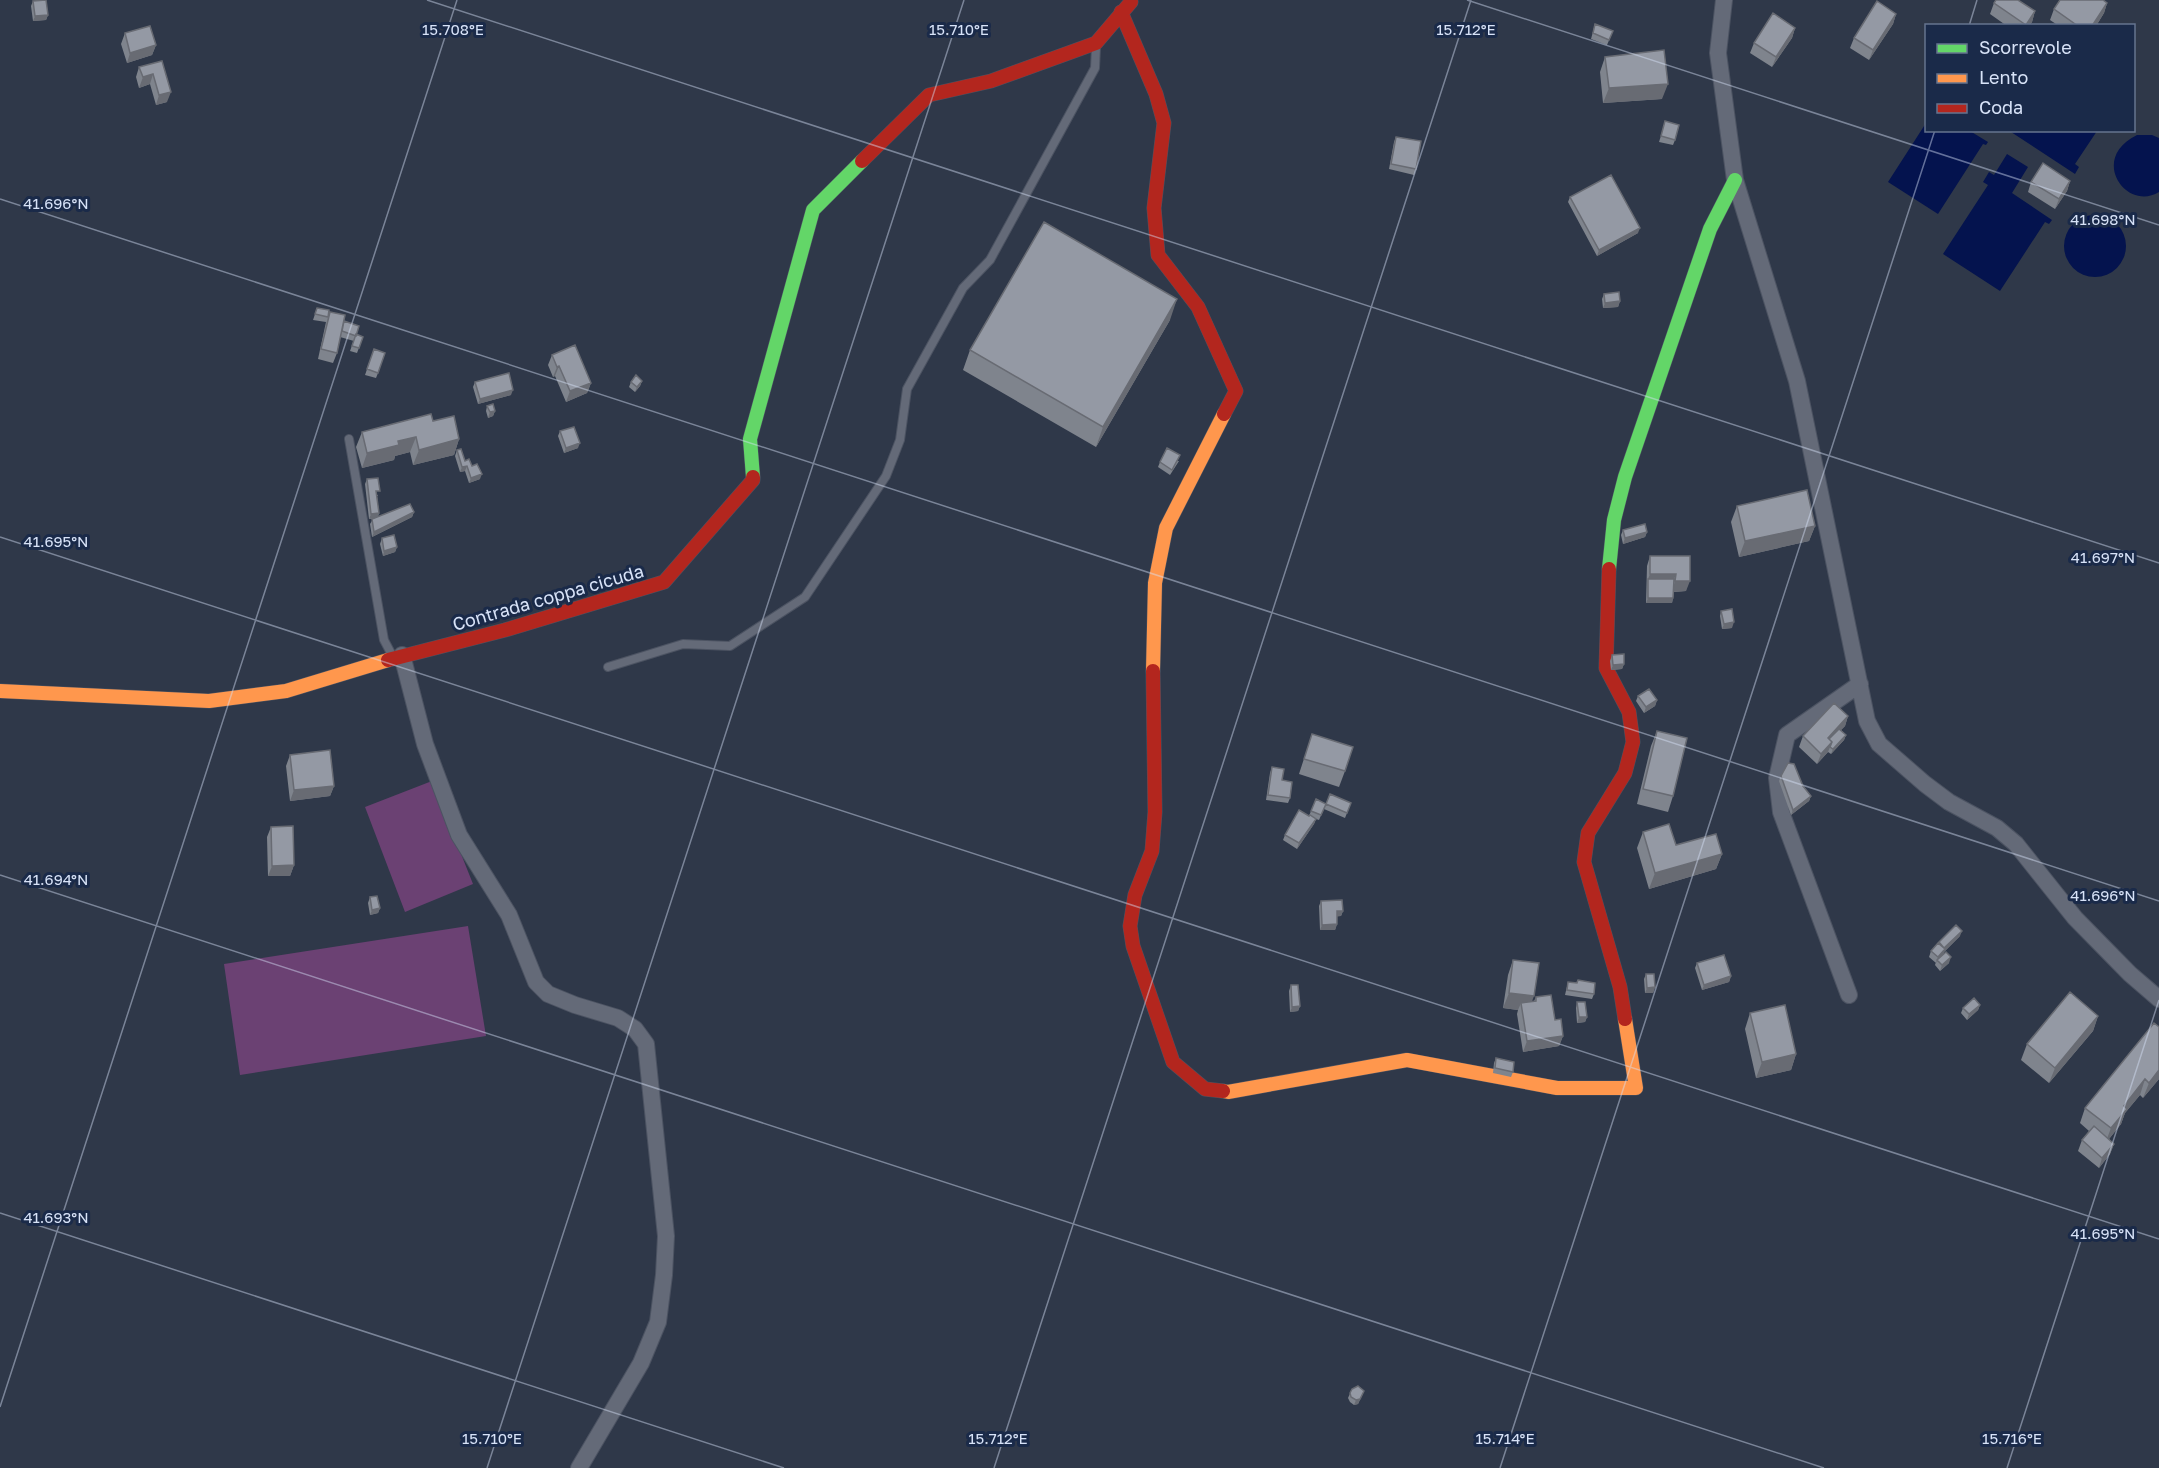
<svg xmlns="http://www.w3.org/2000/svg" width="2159" height="1468" font-family="'Golos Text',sans-serif">
  <style>
    .green { fill: #6b4173 }
    .water { fill: #04134e }
    .lines { fill: none; stroke-linecap: round; stroke-linejoin: round }
    .lane-casing { stroke: #4c5362; stroke-width: 10 }
    .street-casing { stroke: #4c5362; stroke-width: 18 }
    .fast-casing { stroke: #4c5362; stroke-width: 15 }
    .slow-casing { stroke: #4c5362; stroke-width: 15 }
    .jam-casing { stroke: #4c5362; stroke-width: 15 }
    .lane { stroke: #646a78; stroke-width: 8 }
    .street { stroke: #646a78; stroke-width: 16 }
    .fast { stroke: #63d668; stroke-width: 14 }
    .slow { stroke: #ff974d; stroke-width: 14 }
    .jam { stroke: #b3261e; stroke-width: 14 }
    .wall { fill: #7f848d }
    .shaded-wall { fill: #686b73 }
    .building { fill: #9499a4; stroke: #686b73; stroke-width: 1.5 }
    .ticks { fill: none; stroke: #d8e3f8; stroke-width: 1.5; stroke-opacity: 0.45 }
    .labels { text-anchor: middle; dominant-baseline: central; stroke-width: 6; stroke-linejoin: round; paint-order: stroke }
    .street-label { font-size: 18px; fill: #d8e3f8; stroke: #1a2a49 }
    .ticks-label { font-size: 15px; text-anchor: middle; fill: #d8e3f8; stroke: #1a2a49; stroke-width: 6; stroke-linejoin: round; paint-order: stroke }
  </style>
  <rect width="100%" height="100%" fill="#2f3849"/>
  <path class="green" d="M 432,781 L 473,884 L 405,912 L 365,807 Z
    M 468,926 L 486,1036 L 240,1075 L 224,964 Z"/>
  <path class="water" d="M 1926,123 L 1926,130 L 1970,131 L 1988,142 L 1986,145 L 1983,144 L 1938,214 L 1888,182 Z
    M 2012,131 L 2012,130 L 2097,131 L 2075,164 L 2079,167 L 2075,174 L 2011,132 Z
    M 2137,135 L 2152,135 L 2159,138 L 2159,192 C 2127,212 2088,159 2137,135 Z
    M 2007,154 L 2028,167 L 2012,193 L 2052,220 L 2049,224 L 2045,222 L 2000,291 L 1943,254 L 1988,185 L 1983,182 L 1989,172 L 1994,175 Z
    M2064 246a31 31 0 1 1 62 0a31 31 0 1 1-62 0Z"/>
  <g class="lines">
    <defs>
      <path id="lane" d="M 349,439 L 384,640 L 393,657
        M 608,667 L 683,644 L 730,646 L 805,597 L 886,476 L 900,440 L 907,389 L 963,288 L 990,260 L 1095,68 L 1096,47"/>
      <path id="street" d="M 1724,0 L 1718,53 L 1735,180 L 1797,381 L 1867,721 L 1879,744 L 1925,784 L 1949,802 L 1997,828 L 2016,844 L 2075,918 L 2130,974 L 2159,999
        M 402,655 L 425,744 L 459,835 L 509,915 L 536,982 L 548,994 L 575,1005 L 618,1018 L 635,1029 L 646,1044 L 666,1236 L 664,1275 L 658,1322 L 641,1363 L 579,1468
        M 1849,995 L 1781,812 L 1777,778 L 1787,735 L 1860,684"/>
      <path id="fast" d="M 753,477 L 750,439 L 813,210 L 862,161
        M 1609,569 L 1614,520 L 1625,477 L 1710,229 L 1735,180"/>
      <path id="slow" d="M 1153,671 L 1155,583 L 1166,528 L 1224,414
        M 0,691 L 209,701 L 286,691 L 388,660
        M 1223,1091 L 1228,1092 L 1407,1060 L 1557,1088 L 1636,1088 L 1625,1019"/>
      <path id="jam" d="M 1121,12 L 1156,94 L 1164,123 L 1154,208 L 1158,255 L 1198,307 L 1236,391 L 1224,414
        M 862,161 L 929,95 L 991,81 L 1096,43 L 1131,2
        M 1609,569 L 1606,668 L 1629,712 L 1633,742 L 1625,773 L 1588,833 L 1584,862 L 1620,987 L 1625,1019
        M 388,660 L 505,630 L 664,582 L 753,480 L 753,477
        M 1153,671 L 1155,812 L 1152,851 L 1135,895 L 1130,926 L 1133,946 L 1173,1062 L 1205,1089 L 1223,1091"/>
    </defs>
    <use href="#lane" class="lane-casing"/>
    <use href="#street" class="street-casing"/>
    <use href="#fast" class="fast-casing"/>
    <use href="#slow" class="slow-casing"/>
    <use href="#jam" class="jam-casing"/>
    <use href="#lane" class="lane"/>
    <use href="#street" class="street"/>
    <use href="#fast" class="fast"/>
    <use href="#slow" class="slow"/>
    <use href="#jam" class="jam"/>
  </g>
  <path class="wall" d="M 33,1 L 48,15 L 46,20 L 33,21 L 31,6 Z
    M 1994,3 L 2035,11 L 2032,22 L 2029,26 L 2007,26 L 1990,14 Z
    M 2107,3 L 2104,13 L 2096,26 L 2059,26 L 2050,20 L 2054,9 Z
    M 1896,14 L 1893,24 L 1869,60 L 1850,48 L 1854,38 Z
    M 1595,24 L 1613,31 L 1607,45 L 1591,39 Z
    M 1795,28 L 1792,38 L 1772,67 L 1750,53 L 1754,43 Z
    M 125,33 L 156,45 L 152,55 L 127,63 L 121,44 Z
    M 1605,57 L 1662,99 L 1603,103 L 1600,72 Z
    M 162,61 L 167,102 L 156,105 L 150,84 L 139,88 L 136,77 L 139,67 Z
    M 1664,126 L 1675,140 L 1673,145 L 1659,142 Z
    M 1396,137 L 1416,169 L 1414,175 L 1389,169 L 1394,142 Z
    M 2070,181 L 2067,191 L 2055,209 L 2028,192 L 2031,182 Z
    M 1570,197 L 1638,233 L 1597,256 L 1568,202 Z
    M 1604,294 L 1620,301 L 1618,307 L 1603,308 L 1602,299 Z
    M 317,308 L 328,317 L 326,322 L 313,320 Z
    M 330,312 L 344,321 L 359,326 L 354,341 L 340,337 L 337,353 L 333,363 L 318,359 L 326,322 Z
    M 1170,320 L 1096,447 L 963,370 L 970,350 Z
    M 356,334 L 363,337 L 357,353 L 350,351 Z
    M 374,349 L 378,373 L 376,378 L 365,375 Z
    M 552,355 L 591,383 L 587,393 L 566,402 L 555,376 L 553,377 L 548,365 Z
    M 642,381 L 640,386 L 635,392 L 629,387 L 631,382 Z
    M 475,382 L 511,395 L 478,404 L 473,387 Z
    M 487,406 L 495,411 L 493,416 L 488,418 L 486,411 Z
    M 433,421 L 459,439 L 454,455 L 413,465 L 410,452 L 395,456 L 394,460 L 362,468 L 356,447 L 362,432 Z
    M 560,431 L 578,448 L 564,453 L 558,436 Z
    M 457,450 L 465,461 L 480,479 L 469,483 L 465,471 L 460,472 L 455,456 Z
    M 1179,461 L 1170,475 L 1158,467 L 1160,462 Z
    M 367,479 L 378,496 L 377,496 L 379,513 L 378,517 L 414,512 L 412,517 L 372,537 L 370,524 L 373,519 L 369,519 L 365,484 Z
    M 1737,506 L 1815,526 L 1809,541 L 1739,557 L 1731,522 Z
    M 1623,530 L 1647,532 L 1645,537 L 1623,544 L 1621,535 Z
    M 382,538 L 397,547 L 395,552 L 383,556 L 380,544 Z
    M 1650,556 L 1690,556 L 1686,591 L 1674,592 L 1673,598 L 1672,603 L 1646,603 L 1647,566 Z
    M 1721,611 L 1732,628 L 1722,629 L 1720,616 Z
    M 1612,655 L 1624,664 L 1622,669 L 1611,670 L 1610,661 Z
    M 1638,696 L 1657,700 L 1655,706 L 1644,713 L 1636,701 Z
    M 1848,716 L 1845,726 L 1841,730 L 1846,735 L 1844,740 L 1831,754 L 1828,752 L 1817,764 L 1799,747 L 1803,736 Z
    M 1657,731 L 1673,796 L 1668,812 L 1637,804 L 1651,746 Z
    M 1312,734 L 1345,771 L 1339,787 L 1299,774 Z
    M 290,755 L 334,786 L 330,796 L 290,801 L 286,766 Z
    M 1272,767 L 1282,780 L 1290,798 L 1288,803 L 1266,800 L 1270,773 Z
    M 1781,776 L 1803,786 L 1811,796 L 1809,801 L 1791,815 L 1779,781 Z
    M 1330,794 L 1351,803 L 1345,818 L 1324,809 Z
    M 1326,804 L 1319,820 L 1316,819 L 1314,824 L 1297,849 L 1283,840 L 1285,835 L 1309,816 L 1311,811 Z
    M 271,827 L 294,865 L 290,876 L 268,876 L 267,837 Z
    M 1643,832 L 1676,845 L 1722,854 L 1716,869 L 1649,889 L 1637,848 Z
    M 370,897 L 380,908 L 378,913 L 370,915 L 368,903 Z
    M 1321,901 L 1343,911 L 1341,916 L 1337,916 L 1337,924 L 1335,930 L 1320,930 L 1319,906 Z
    M 1960,936 L 1944,952 L 1943,955 L 1949,963 L 1940,971 L 1935,965 L 1936,962 L 1936,963 L 1929,957 L 1931,951 L 1939,942 Z
    M 1513,960 L 1532,1002 L 1534,1001 L 1536,997 L 1555,1020 L 1563,1036 L 1559,1046 L 1523,1052 L 1517,1014 L 1518,1010 L 1503,1008 L 1508,975 Z
    M 1697,963 L 1731,976 L 1729,982 L 1702,990 L 1695,968 Z
    M 1646,974 L 1655,987 L 1653,993 L 1645,993 L 1644,979 Z
    M 1578,980 L 1594,994 L 1592,999 L 1565,995 L 1568,982 L 1576,983 Z
    M 1291,985 L 1300,1006 L 1298,1011 L 1290,1012 L 1289,991 Z
    M 1577,1002 L 1587,1017 L 1585,1022 L 1577,1023 L 1576,1008 Z
    M 1980,1005 L 1978,1010 L 1967,1020 L 1961,1013 L 1963,1008 Z
    M 1750,1013 L 1796,1054 L 1791,1070 L 1756,1078 L 1745,1029 Z
    M 2098,1016 L 2093,1031 L 2049,1083 L 2021,1060 L 2027,1044 Z
    M 2154,1023 L 2159,1079 L 2143,1098 L 2140,1095 L 2125,1113 L 2121,1124 L 2109,1139 L 2114,1144 L 2110,1154 L 2099,1168 L 2078,1151 L 2082,1140 L 2089,1131 L 2080,1123 L 2085,1108 Z
    M 1496,1058 L 1513,1072 L 1511,1077 L 1493,1073 L 1494,1063 Z
    M 1352,1389 L 1364,1391 L 1358,1404 L 1354,1405 L 1350,1402 L 1348,1398 Z"/>
  <path class="shaded-wall" d="M 2107,3 L 2104,13 L 2096,26 L 2092,26 Z
    M 2035,11 L 2032,22 L 2029,26 L 2026,26 Z
    M 1896,14 L 1893,24 L 1869,60 L 1873,50 Z
    M 48,15 L 46,20 L 33,21 L 35,16 Z
    M 1795,28 L 1792,38 L 1772,67 L 1776,57 Z
    M 156,45 L 152,55 L 127,63 L 130,53 Z
    M 153,74 L 150,84 L 139,88 L 143,77 Z
    M 1668,84 L 1662,99 L 1603,103 L 1609,88 Z
    M 171,92 L 167,102 L 156,105 L 159,95 Z
    M 2070,181 L 2067,191 L 2055,209 L 2059,199 Z
    M 1640,228 L 1638,233 L 1597,256 L 1599,250 Z
    M 1177,299 L 1170,320 L 1096,447 L 1103,427 Z
    M 1620,301 L 1618,307 L 1603,308 L 1605,303 Z
    M 559,366 L 555,376 L 553,377 L 557,367 Z
    M 642,381 L 640,386 L 635,392 L 637,387 Z
    M 591,383 L 587,393 L 566,402 L 570,391 Z
    M 513,390 L 511,395 L 478,404 L 480,399 Z
    M 495,411 L 493,416 L 488,418 L 490,412 Z
    M 416,437 L 410,452 L 395,456 L 394,460 L 362,468 L 367,453 L 398,441 Z
    M 459,439 L 454,455 L 413,465 L 419,450 Z
    M 580,443 L 578,448 L 564,453 L 566,448 Z
    M 467,466 L 465,471 L 460,472 L 462,467 Z
    M 482,474 L 480,479 L 469,483 L 471,478 Z
    M 414,512 L 412,517 L 372,537 L 374,532 Z
    M 379,513 L 377,518 L 369,519 L 371,514 Z
    M 1815,526 L 1809,541 L 1739,557 L 1745,541 Z
    M 1647,532 L 1645,537 L 1623,544 L 1625,538 Z
    M 397,547 L 395,552 L 383,556 L 384,551 Z
    M 1650,574 L 1676,574 L 1672,585 L 1648,579 Z
    M 1675,581 L 1690,581 L 1686,591 L 1672,592 Z
    M 1648,598 L 1673,598 L 1672,603 L 1646,603 Z
    M 1734,622 L 1732,628 L 1722,629 L 1724,624 Z
    M 1624,664 L 1622,669 L 1611,670 L 1613,665 Z
    M 1657,700 L 1655,706 L 1644,713 L 1646,707 Z
    M 1848,716 L 1845,726 L 1827,744 L 1828,738 Z
    M 1846,735 L 1844,740 L 1831,754 L 1833,749 Z
    M 1832,742 L 1828,752 L 1817,764 L 1821,754 Z
    M 334,786 L 330,796 L 290,801 L 294,790 Z
    M 1811,796 L 1809,801 L 1791,815 L 1793,810 Z
    M 1316,819 L 1314,824 L 1297,849 L 1299,843 Z
    M 1722,854 L 1716,869 L 1649,889 L 1655,873 Z
    M 294,865 L 290,876 L 268,876 L 272,866 Z
    M 380,908 L 378,913 L 370,915 L 372,910 Z
    M 1337,911 L 1343,911 L 1341,916 L 1335,917 Z
    M 1337,924 L 1335,930 L 1320,930 L 1322,925 Z
    M 1962,931 L 1960,936 L 1944,952 L 1943,955 L 1936,963 L 1938,957 L 1943,951 L 1944,948 Z
    M 1951,957 L 1949,963 L 1940,971 L 1942,965 Z
    M 1731,976 L 1729,982 L 1702,990 L 1704,985 Z
    M 1655,987 L 1653,993 L 1645,993 L 1647,988 Z
    M 1509,993 L 1534,996 L 1528,1012 L 1521,1003 L 1518,1010 L 1503,1008 Z
    M 1980,1005 L 1978,1010 L 1967,1020 L 1969,1014 Z
    M 1300,1006 L 1298,1011 L 1290,1012 L 1292,1007 Z
    M 2098,1016 L 2093,1031 L 2049,1083 L 2055,1068 Z
    M 1579,1017 L 1587,1017 L 1585,1022 L 1577,1023 Z
    M 1563,1036 L 1559,1046 L 1523,1052 L 1527,1041 Z
    M 1796,1054 L 1791,1070 L 1756,1078 L 1762,1062 Z
    M 2159,1070 L 2159,1079 L 2143,1098 L 2149,1083 Z
    M 2145,1079 L 2140,1095 L 2125,1113 L 2121,1124 L 2105,1144 L 2111,1128 L 2124,1106 Z
    M 2114,1144 L 2110,1154 L 2099,1168 L 2102,1158 Z
    M 1364,1391 L 1358,1404 L 1354,1405 L 1356,1400 Z"/>
  <path class="building" d="M 46,0 L 48,15 L 35,16 L 33,1 Z
    M 1996,0 L 2018,0 L 2035,11 L 2026,25 L 1994,3 Z
    M 2060,0 L 2103,0 L 2107,3 L 2092,26 L 2078,26 L 2054,9 Z
    M 1877,1 L 1896,14 L 1873,50 L 1854,38 Z
    M 1773,13 L 1795,28 L 1776,57 L 1754,43 Z
    M 1595,24 L 1613,31 L 1609,40 L 1593,33 Z
    M 150,26 L 156,45 L 130,53 L 125,33 Z
    M 1664,50 L 1668,84 L 1609,88 L 1605,57 Z
    M 162,61 L 171,92 L 159,95 L 153,74 L 143,77 L 139,67 Z
    M 1665,121 L 1679,125 L 1675,140 L 1661,136 Z
    M 1396,137 L 1421,141 L 1416,169 L 1391,164 Z
    M 2043,163 L 2070,181 L 2059,199 L 2031,182 Z
    M 1611,175 L 1640,228 L 1599,250 L 1570,197 Z
    M 1044,222 L 1177,299 L 1103,427 L 970,350 Z
    M 1619,292 L 1620,301 L 1605,303 L 1604,294 Z
    M 317,308 L 329,310 L 328,317 L 315,314 Z
    M 330,312 L 345,315 L 337,353 L 321,349 Z
    M 344,321 L 359,326 L 356,336 L 342,331 Z
    M 356,334 L 363,337 L 359,348 L 352,346 Z
    M 575,345 L 591,383 L 570,391 L 559,366 L 557,367 L 552,355 Z
    M 374,349 L 385,353 L 378,373 L 367,369 Z
    M 509,373 L 513,390 L 480,399 L 475,382 Z
    M 636,375 L 642,381 L 637,387 L 631,382 Z
    M 493,404 L 495,411 L 490,412 L 487,406 Z
    M 431,414 L 433,421 L 454,416 L 459,439 L 419,450 L 416,437 L 398,441 L 399,445 L 367,453 L 362,432 Z
    M 574,427 L 580,443 L 566,448 L 560,431 Z
    M 1167,448 L 1180,455 L 1172,470 L 1160,462 Z
    M 461,449 L 465,461 L 469,459 L 472,466 L 477,464 L 482,474 L 471,478 L 467,466 L 462,467 L 457,450 Z
    M 378,478 L 380,491 L 376,491 L 379,513 L 371,514 L 367,479 Z
    M 1807,490 L 1815,526 L 1745,541 L 1737,506 Z
    M 410,504 L 414,512 L 374,532 L 372,519 Z
    M 1645,524 L 1647,532 L 1625,538 L 1623,530 Z
    M 394,535 L 397,547 L 384,551 L 382,538 Z
    M 1650,556 L 1690,556 L 1690,581 L 1675,581 L 1676,574 L 1650,574 Z
    M 1648,579 L 1674,579 L 1673,598 L 1648,598 Z
    M 1732,609 L 1734,622 L 1724,624 L 1721,611 Z
    M 1624,654 L 1624,664 L 1613,665 L 1612,655 Z
    M 1649,689 L 1657,700 L 1646,707 L 1638,696 Z
    M 1834,703 L 1848,716 L 1828,738 L 1832,742 L 1821,754 L 1803,736 Z
    M 1839,729 L 1846,735 L 1833,749 L 1830,747 L 1832,742 L 1829,739 Z
    M 1657,731 L 1687,738 L 1673,796 L 1643,789 Z
    M 1312,734 L 1353,747 L 1345,771 L 1304,759 Z
    M 330,750 L 334,786 L 294,790 L 290,755 Z
    M 1788,763 L 1794,764 L 1803,786 L 1811,796 L 1793,810 L 1781,776 Z
    M 1272,767 L 1284,769 L 1282,780 L 1292,782 L 1290,798 L 1268,795 Z
    M 1330,794 L 1351,803 L 1347,813 L 1326,804 Z
    M 1316,799 L 1326,804 L 1321,815 L 1311,811 Z
    M 1299,810 L 1309,816 L 1310,815 L 1316,819 L 1299,843 L 1285,835 Z
    M 1669,824 L 1676,845 L 1716,834 L 1722,854 L 1655,873 L 1643,832 Z
    M 293,826 L 294,865 L 272,866 L 271,827 Z
    M 377,896 L 380,908 L 372,910 L 370,897 Z
    M 1342,900 L 1343,911 L 1337,911 L 1337,924 L 1322,925 L 1321,901 Z
    M 1956,925 L 1962,931 L 1944,948 L 1939,942 Z
    M 1938,943 L 1945,949 L 1938,957 L 1931,951 Z
    M 1946,952 L 1951,957 L 1942,965 L 1937,960 Z
    M 1724,955 L 1731,976 L 1704,985 L 1697,963 Z
    M 1513,960 L 1539,963 L 1534,996 L 1509,993 Z
    M 1646,974 L 1654,974 L 1655,987 L 1647,988 Z
    M 1578,980 L 1595,983 L 1594,994 L 1567,990 L 1568,982 L 1577,983 Z
    M 1291,985 L 1298,985 L 1300,1006 L 1292,1007 Z
    M 2070,992 L 2098,1016 L 2055,1068 L 2027,1044 Z
    M 1551,995 L 1555,1020 L 1561,1019 L 1563,1036 L 1527,1041 L 1521,1003 L 1536,1001 L 1536,997 Z
    M 1974,998 L 1980,1005 L 1969,1014 L 1963,1008 Z
    M 1577,1002 L 1585,1002 L 1587,1017 L 1579,1017 Z
    M 1785,1005 L 1796,1054 L 1762,1062 L 1750,1013 Z
    M 2154,1023 L 2159,1027 L 2159,1070 L 2149,1083 L 2145,1079 L 2124,1106 L 2127,1109 L 2111,1128 L 2085,1108 Z
    M 1496,1058 L 1514,1062 L 1513,1072 L 1495,1068 Z
    M 2094,1126 L 2114,1144 L 2102,1158 L 2082,1140 Z
    M 1358,1386 L 1364,1391 L 1360,1399 L 1356,1400 L 1351,1397 L 1350,1393 L 1352,1389 Z"/>
  <path class="ticks" d="M 427,0 L 2159,563M 1467,0 L 2159,225M 1969,26 L 1977,0M 0,199 L 2159,901M 0,537 L 2159,1239M 0,875 L 1824,1468M 0,1213 L 784,1468M 0,1407 L 457,0M 487,1468 L 964,0M 994,1468 L 1471,0M 1500,1468 L 1935,130M 2007,1468 L 2159,1000"/>
  <g class="labels">
    <g class="street-label">
      <text transform="translate(548 597) rotate(-16)">Contrada coppa cicuda</text>
    </g>
  </g>
  <g class="ticks-label">
    <text x="453" y="35">15.708°E</text>
    <text x="959" y="35">15.710°E</text>
    <text x="1466" y="35">15.712°E</text>
    <text x="56" y="209">41.696°N</text>
    <text x="2103" y="225">41.698°N</text>
    <text x="56" y="547">41.695°N</text>
    <text x="2103" y="563">41.697°N</text>
    <text x="56" y="885">41.694°N</text>
    <text x="2103" y="901">41.696°N</text>
    <text x="56" y="1223">41.693°N</text>
    <text x="2103" y="1239">41.695°N</text>
    <text x="492" y="1444">15.710°E</text>
    <text x="998" y="1444">15.712°E</text>
    <text x="1505" y="1444">15.714°E</text>
    <text x="2012" y="1444">15.716°E</text>
  </g>
  <rect x="1925" y="24" width="210" height="108" fill="#1a2a49" stroke="#66748f" stroke-width="1.5"/>
  <rect x="1937" y="44" width="30" height="9" fill="#63d668" stroke="#66748f" stroke-width="1.5"/>
  <text x="1979" y="54" font-size="18" fill="#d8e3f8">Scorrevole</text>
  <rect x="1937" y="74" width="30" height="9" fill="#ff974d" stroke="#66748f" stroke-width="1.5"/>
  <text x="1979" y="84" font-size="18" fill="#d8e3f8">Lento</text>
  <rect x="1937" y="104" width="30" height="9" fill="#b3261e" stroke="#66748f" stroke-width="1.5"/>
  <text x="1979" y="114" font-size="18" fill="#d8e3f8">Coda</text>
</svg>
